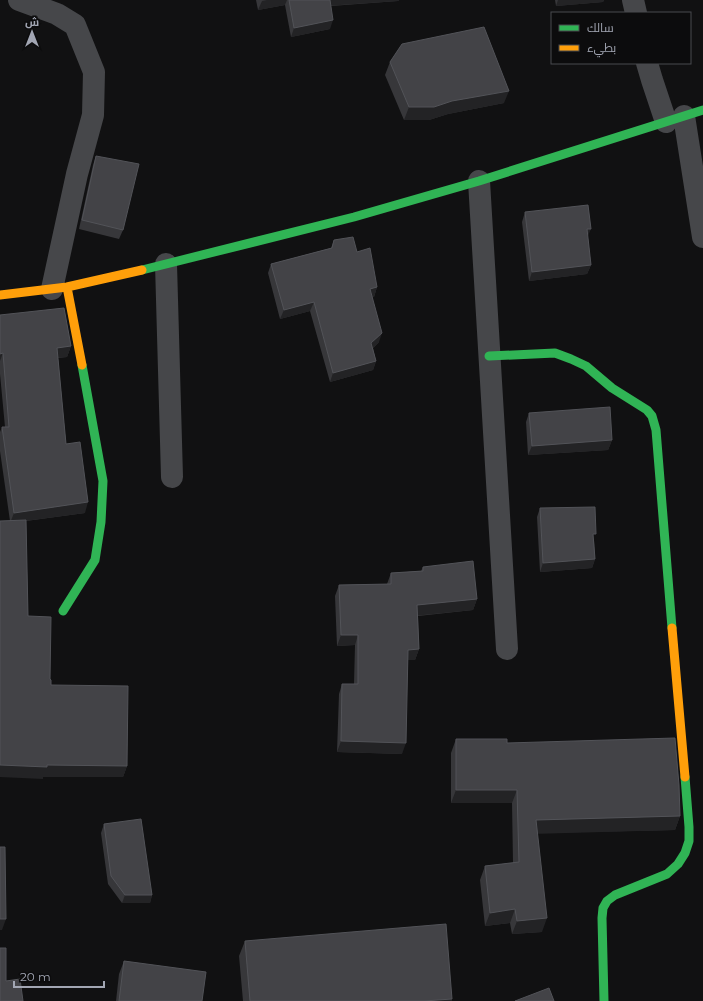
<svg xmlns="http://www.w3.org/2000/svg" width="703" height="1001" font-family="Montserrat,Cairo,sans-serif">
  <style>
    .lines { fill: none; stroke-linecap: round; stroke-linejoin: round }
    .street { stroke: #46474a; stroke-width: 22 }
    .fast { stroke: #30b455; stroke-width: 9 }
    .slow { stroke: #ff9f0a; stroke-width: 9 }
    .wall { fill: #37373a }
    .shaded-wall { fill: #232325 }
    .building { fill: #434347; stroke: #525358 }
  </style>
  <rect width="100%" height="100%" fill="#111112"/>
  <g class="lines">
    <path class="street" d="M 19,0 L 57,14 L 75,25 L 94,72 L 93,115 L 77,174 L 52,289
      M 633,0 L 636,13
      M 647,63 L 652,80 L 666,122
      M 684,116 L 703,237
      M 479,181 L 507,649
      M 166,264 L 172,477"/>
    <path class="fast" d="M 142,270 L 354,217 L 479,181 L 703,110
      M 489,356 L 555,353 L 571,359 L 586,366 L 612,388 L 647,410 L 652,416 L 656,430 L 672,628
      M 63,611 L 95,560 L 101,522 L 103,481 L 82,365
      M 604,1001 L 602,918 L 603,908 L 607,901 L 615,895 L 667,874 L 678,864 L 685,853 L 689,841 L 689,827 L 685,777"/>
    <path class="slow" d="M 67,287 L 82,365
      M 0,295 L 67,287 L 142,270
      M 672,628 L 685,777"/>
  </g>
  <path class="wall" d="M 256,0 L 399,0 L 398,1 L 331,6 L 330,29 L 291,37 L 285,5 L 258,10 Z
    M 555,0 L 604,0 L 603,2 L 556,6 Z
    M 390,62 L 504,103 L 448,114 L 429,120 L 404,120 L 385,75 Z
    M 96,156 L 123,230 L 119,239 L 79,229 L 93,165 Z
    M 525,212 L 588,238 L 591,265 L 587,274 L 529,281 L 522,222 Z
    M 334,240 L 357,252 L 377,287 L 374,297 L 372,297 L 379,342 L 373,348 L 376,361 L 373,370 L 330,382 L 310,311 L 280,319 L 268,273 L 271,264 L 331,248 Z
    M 0,315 L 71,346 L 67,357 L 58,358 L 66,444 L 85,513 L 26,521 L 28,616 L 51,685 L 127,766 L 123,777 L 43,777 L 43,779 L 10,521 L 0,451 L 0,432 L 2,427 L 5,427 L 0,374 Z
    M 529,413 L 612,440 L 608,450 L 528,455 L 526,422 Z
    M 540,508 L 594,540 L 595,559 L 592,568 L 540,572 L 537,517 Z
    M 423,567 L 477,599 L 473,610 L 418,616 L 419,649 L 415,660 L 408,660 L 402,754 L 337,752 L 339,694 L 342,684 L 354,684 L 355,645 L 337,646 L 335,596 L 339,585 L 387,584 L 391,573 L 421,571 Z
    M 456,739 L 507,743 L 680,816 L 675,830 L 537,833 L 542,932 L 512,934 L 510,923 L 485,926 L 480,880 L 485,866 L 513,863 L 512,803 L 451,803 L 451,753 Z
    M 104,824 L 152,895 L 150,903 L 122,903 L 108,884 L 101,833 Z
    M 245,941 L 452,1001 L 243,1001 L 239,956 Z
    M 124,961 L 202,1001 L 116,1001 L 119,974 Z"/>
  <path class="shaded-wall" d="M 267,0 L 287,0 L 285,5 L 258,10 L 262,1 Z
    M 328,0 L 399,0 L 398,1 L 326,6 Z
    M 558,0 L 604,0 L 603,2 L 556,6 Z
    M 333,20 L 330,29 L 291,37 L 294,28 Z
    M 509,91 L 504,103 L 448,114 L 429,120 L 404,120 L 409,107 L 452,101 Z
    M 587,229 L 591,229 L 587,238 Z
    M 591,265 L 587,274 L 529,281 L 532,272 Z
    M 377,287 L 374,297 L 367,298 L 370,289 Z
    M 314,302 L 310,311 L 280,319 L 284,310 Z
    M 382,333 L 379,342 L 368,352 L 371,343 Z
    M 71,346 L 67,357 L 54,358 L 57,348 Z
    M 3,353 L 0,361 L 0,354 Z
    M 376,361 L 373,370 L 330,382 L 333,373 Z
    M 612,440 L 608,450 L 528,455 L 532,446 Z
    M 88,502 L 85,513 L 10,523 L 14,513 Z
    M 595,559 L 592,568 L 540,572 L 543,563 Z
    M 477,599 L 473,610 L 413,616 L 417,605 Z
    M 341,635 L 358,635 L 355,645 L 337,646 Z
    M 419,649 L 415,660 L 404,660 L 408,650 Z
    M 341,741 L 406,743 L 402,754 L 337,752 Z
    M 0,765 L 47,765 L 127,766 L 123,777 L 43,777 L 43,779 L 0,777 Z
    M 456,790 L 517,790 L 512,803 L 451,803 Z
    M 680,816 L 675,830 L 531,834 L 536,820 Z
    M 125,895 L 152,895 L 150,903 L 122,903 Z
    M 515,909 L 510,923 L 485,926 L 490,913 Z
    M 547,918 L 542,932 L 512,934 L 517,921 Z
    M 0,919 L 6,919 L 2,930 L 0,930 Z
    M 452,999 L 452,1001 L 424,1001 Z"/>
  <path class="building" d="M 289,0 L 330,0 L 333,20 L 294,28 Z
    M 484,27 L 509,91 L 452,101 L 434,107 L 409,107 L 390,62 L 402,44 Z
    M 96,156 L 139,164 L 123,230 L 82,220 Z
    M 588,205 L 591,229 L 587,229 L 591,265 L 532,272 L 525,212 Z
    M 353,237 L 357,252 L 370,248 L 377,287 L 370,289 L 382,333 L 371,343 L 376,361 L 333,373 L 314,302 L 284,310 L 271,264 L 332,248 L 334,240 Z
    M 64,308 L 71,346 L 57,348 L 66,444 L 80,442 L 88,502 L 14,513 L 2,427 L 9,427 L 3,353 L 0,354 L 0,315 Z
    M 610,407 L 612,440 L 532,446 L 529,413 Z
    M 595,507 L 596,534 L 593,534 L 595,559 L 543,563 L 540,508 Z
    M 26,520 L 28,616 L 51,617 L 50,679 L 51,680 L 51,685 L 128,686 L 127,766 L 47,765 L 47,767 L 0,765 L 0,521 Z
    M 473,561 L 477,599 L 417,605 L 419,649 L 408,650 L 406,743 L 341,741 L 342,684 L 358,684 L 358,635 L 341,635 L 339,585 L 391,584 L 391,573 L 423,571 L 423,567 Z
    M 675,738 L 679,785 L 680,816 L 536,820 L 547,918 L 517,921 L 515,909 L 490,913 L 485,866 L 519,862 L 517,790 L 456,790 L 456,739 L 507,739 L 507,743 Z
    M 141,819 L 152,895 L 125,895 L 111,876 L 104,824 Z
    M 0,847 L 5,847 L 6,919 L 0,919 Z
    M 446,924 L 452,999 L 424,1001 L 250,1001 L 245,941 Z
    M 0,948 L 6,948 L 6,981 L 20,979 L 23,1001 L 0,1001 Z
    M 124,961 L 206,972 L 202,1001 L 119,1001 Z
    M 549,988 L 554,1001 L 515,1001 Z"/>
  <rect x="551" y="12" width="140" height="52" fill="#0c0c0d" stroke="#484a4f"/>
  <rect x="559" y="25" width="20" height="6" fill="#30b455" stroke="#484a4f"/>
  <text x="587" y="32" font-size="12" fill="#a2a6b3">سالك</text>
  <rect x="559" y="45" width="20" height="6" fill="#ff9f0a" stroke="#484a4f"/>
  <text x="587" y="52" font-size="12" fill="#a2a6b3">بطيء</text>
  <g transform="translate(32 32)" stroke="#0c0c0d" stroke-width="3" paint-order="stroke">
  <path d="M0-3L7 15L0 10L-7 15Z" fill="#a2a6b3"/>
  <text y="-6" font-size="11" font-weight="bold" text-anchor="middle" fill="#a2a6b3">ش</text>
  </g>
  <path d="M14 981v6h90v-6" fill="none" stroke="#a2a6b3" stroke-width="2"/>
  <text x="20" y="981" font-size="12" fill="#a2a6b3" stroke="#0c0c0d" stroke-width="3" paint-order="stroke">20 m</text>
</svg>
